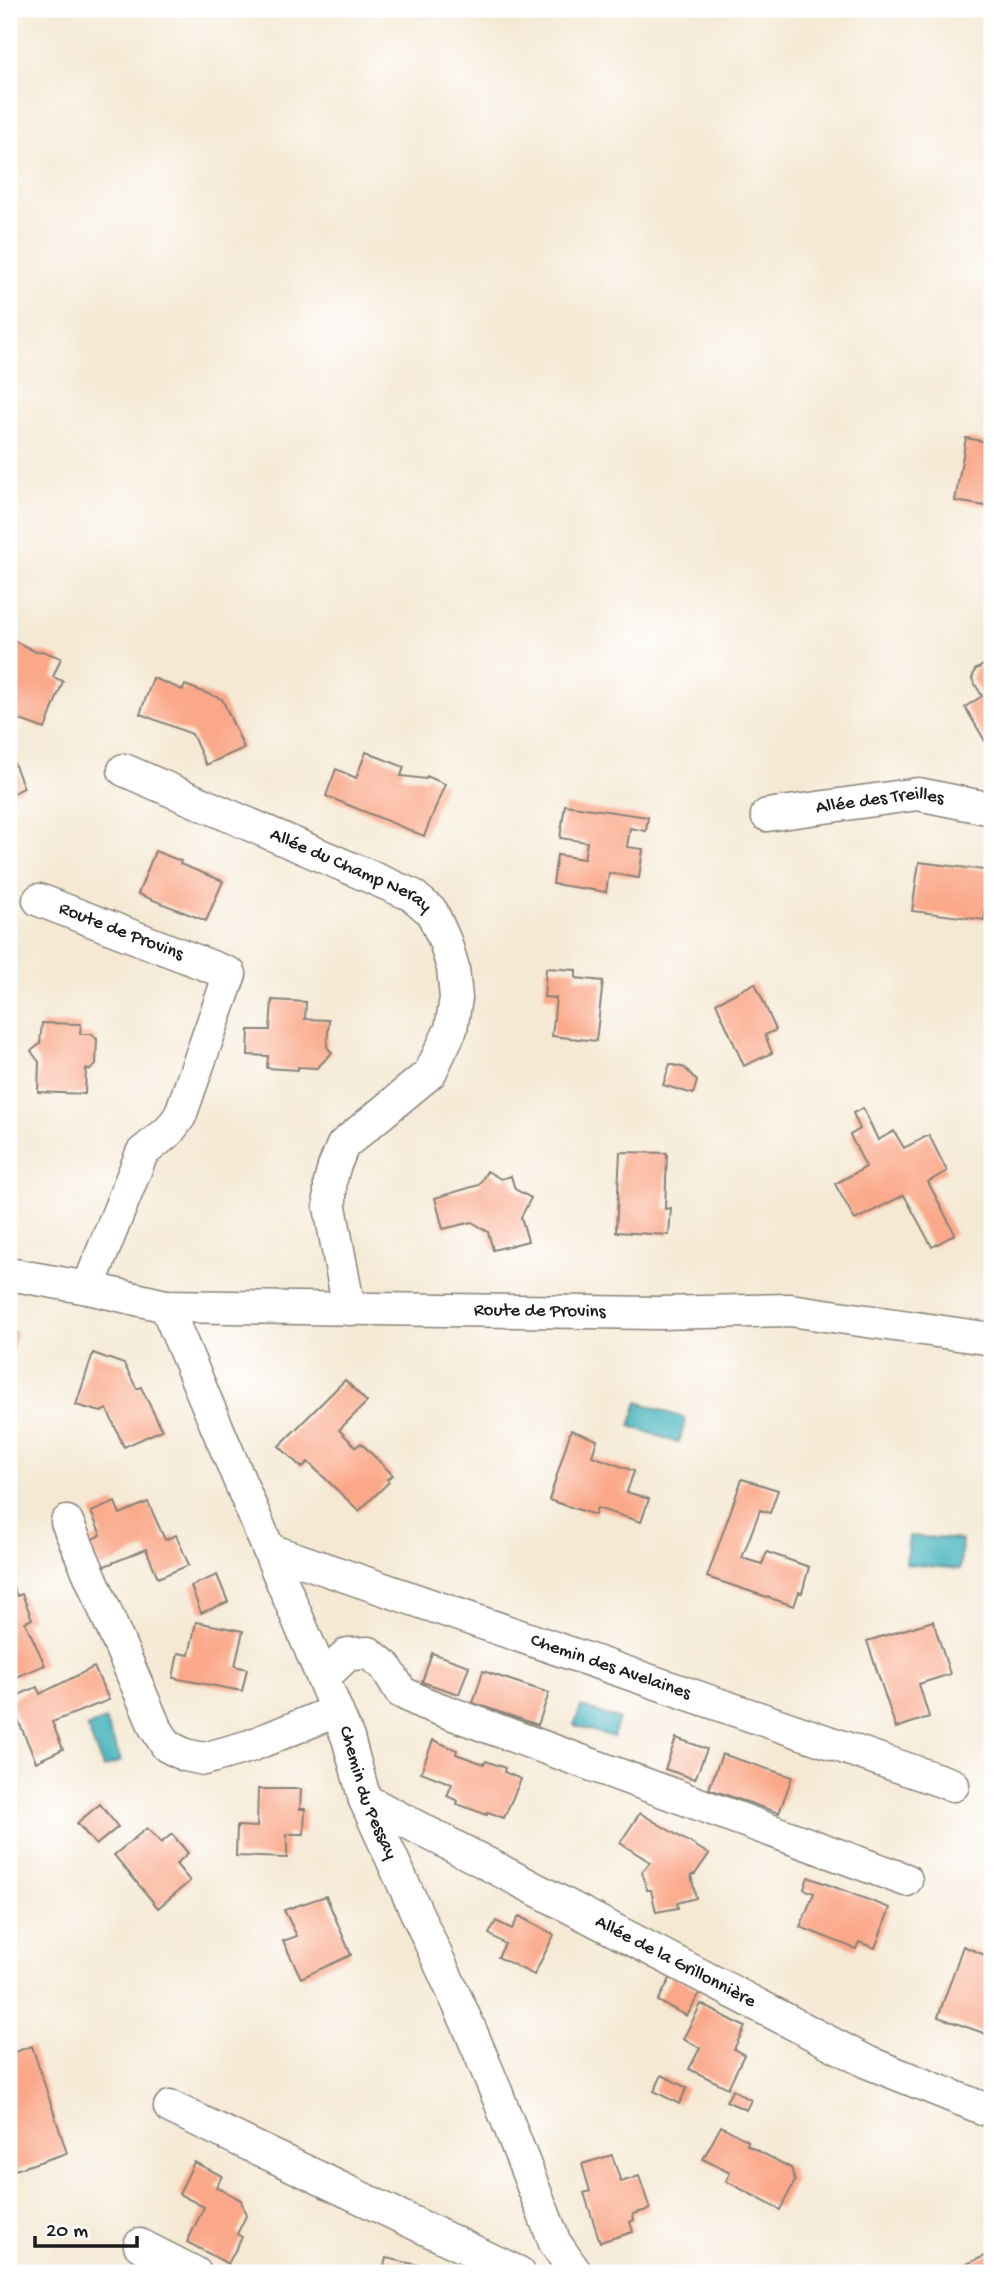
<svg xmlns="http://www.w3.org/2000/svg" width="1001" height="2282" font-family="'Gochi Hand',sans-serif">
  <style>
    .water { fill: #41b1bb; stroke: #2e666c; stroke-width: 2 }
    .building { fill: #faa889 }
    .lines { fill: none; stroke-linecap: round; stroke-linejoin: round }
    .minor-casing { stroke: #888278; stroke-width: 35 }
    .minor { stroke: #fff; stroke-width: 32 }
    .labels { text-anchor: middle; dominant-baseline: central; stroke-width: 5; stroke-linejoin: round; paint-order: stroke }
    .street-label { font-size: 19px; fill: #1c1c1c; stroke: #fff }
  </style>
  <rect width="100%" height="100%" fill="#fff"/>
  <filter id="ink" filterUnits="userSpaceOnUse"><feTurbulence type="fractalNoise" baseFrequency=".0143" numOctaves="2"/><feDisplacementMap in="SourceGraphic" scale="14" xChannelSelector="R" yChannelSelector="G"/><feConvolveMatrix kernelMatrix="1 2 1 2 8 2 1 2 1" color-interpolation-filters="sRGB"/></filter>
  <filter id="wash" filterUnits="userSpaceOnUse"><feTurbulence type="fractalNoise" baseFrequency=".00686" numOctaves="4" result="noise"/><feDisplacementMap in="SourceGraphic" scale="28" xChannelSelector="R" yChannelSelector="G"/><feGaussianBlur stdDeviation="1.57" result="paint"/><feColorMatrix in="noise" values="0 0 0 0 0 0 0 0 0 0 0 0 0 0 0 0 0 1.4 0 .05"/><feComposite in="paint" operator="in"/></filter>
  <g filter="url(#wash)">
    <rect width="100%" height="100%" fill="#f5e9d4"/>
    <path class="water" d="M 638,1402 L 686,1419 L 678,1443 L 630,1426 Z
      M 909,1536 L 962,1540 L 960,1569 L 906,1564 Z
      M 581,1707 L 619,1719 L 613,1737 L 574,1725 Z
      M 105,1720 L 121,1761 L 103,1768 L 87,1727 Z"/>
    <g id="blocks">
      <path class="building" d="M 966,438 L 992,443 L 992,507 L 955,501 Z
        M 9,638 L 36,652 L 42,651 L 61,658 L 53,677 L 63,681 L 45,729 L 9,716 Z
        M 992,660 L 992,743 L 988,746 L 965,707 L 982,696 L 972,679 L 975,670 Z
        M 153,678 L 183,690 L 185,685 L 222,699 L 244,748 L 206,765 L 192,734 L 140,714 Z
        M 366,752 L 404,767 L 401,776 L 426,779 L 427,776 L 445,784 L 424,836 L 326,796 L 336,769 L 356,778 Z
        M 14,763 L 24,788 L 9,795 L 9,765 Z
        M 565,805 L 648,817 L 646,831 L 630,828 L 627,847 L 643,849 L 639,878 L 609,873 L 606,892 L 553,884 L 557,855 L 584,859 L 587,842 L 560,838 Z
        M 155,851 L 181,861 L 180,864 L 223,881 L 206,921 L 138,894 Z
        M 919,862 L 992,871 L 984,920 L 912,911 Z
        M 546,968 L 576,970 L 576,978 L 603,981 L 596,1041 L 552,1036 L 556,998 L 544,997 Z
        M 755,983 L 776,1030 L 765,1035 L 772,1053 L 744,1066 L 716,1003 Z
        M 272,1000 L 306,1002 L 305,1019 L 329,1020 L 327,1047 L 332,1053 L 317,1068 L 298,1067 L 298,1070 L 267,1068 L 268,1056 L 248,1055 L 249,1030 L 270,1030 Z
        M 42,1023 L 81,1024 L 80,1034 L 92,1034 L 97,1039 L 96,1065 L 90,1070 L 86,1069 L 85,1094 L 38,1092 L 39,1062 L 31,1051 L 40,1044 Z
        M 670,1064 L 685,1068 L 697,1081 L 693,1094 L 663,1085 Z
        M 863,1108 L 878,1140 L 894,1131 L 904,1148 L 929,1135 L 947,1171 L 928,1182 L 955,1234 L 932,1247 L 904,1195 L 855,1220 L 835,1184 L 866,1167 L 850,1135 L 860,1129 L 853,1113 Z
        M 620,1152 L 667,1153 L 665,1209 L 671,1208 L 669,1235 L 616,1232 Z
        M 487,1171 L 501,1179 L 511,1176 L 515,1189 L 531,1198 L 521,1217 L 528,1241 L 493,1250 L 488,1232 L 472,1222 L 443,1229 L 435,1198 L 479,1185 Z
        M 9,1330 L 17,1332 L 10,1362 L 9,1362 Z
        M 93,1353 L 124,1364 L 137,1389 L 141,1387 L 162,1430 L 124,1447 L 107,1409 L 101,1412 L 76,1405 Z
        M 345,1380 L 367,1402 L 339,1430 L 356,1447 L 361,1443 L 393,1475 L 387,1479 L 389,1482 L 359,1511 L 308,1462 L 302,1468 L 279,1446 Z
        M 571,1430 L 597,1440 L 592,1456 L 634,1471 L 627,1492 L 649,1499 L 641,1522 L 597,1508 L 595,1515 L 549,1500 Z
        M 742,1479 L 778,1490 L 770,1513 L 760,1510 L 742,1558 L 762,1564 L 767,1552 L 809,1567 L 802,1593 L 799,1592 L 794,1606 L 707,1577 Z
        M 115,1502 L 120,1514 L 148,1502 L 165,1540 L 176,1535 L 189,1565 L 158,1578 L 146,1549 L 100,1568 L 88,1541 L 101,1535 L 91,1512 Z
        M 217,1575 L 228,1602 L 201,1613 L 191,1586 Z
        M 9,1577 L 17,1596 L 22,1594 L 32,1619 L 25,1622 L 45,1665 L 16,1677 L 9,1664 Z
        M 933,1621 L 950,1674 L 919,1684 L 929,1717 L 896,1728 L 867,1641 Z
        M 196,1622 L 243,1631 L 235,1666 L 247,1669 L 242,1691 L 173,1678 L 178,1653 L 189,1655 Z
        M 432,1653 L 469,1666 L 459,1694 L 422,1682 Z
        M 94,1667 L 109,1700 L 52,1722 L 63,1749 L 36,1762 L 9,1699 L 37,1687 L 40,1694 Z
        M 483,1671 L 549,1693 L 538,1725 L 473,1703 Z
        M 676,1738 L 707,1749 L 695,1779 L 665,1769 Z
        M 433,1740 L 457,1750 L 456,1754 L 484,1764 L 486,1761 L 505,1768 L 504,1772 L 521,1779 L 504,1818 L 488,1812 L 487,1815 L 457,1804 L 458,1801 L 447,1796 L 452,1784 L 421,1772 Z
        M 722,1754 L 792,1777 L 779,1813 L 709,1789 Z
        M 258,1789 L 301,1789 L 300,1809 L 305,1809 L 304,1834 L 287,1834 L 287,1858 L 236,1856 L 237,1826 L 257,1827 Z
        M 100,1804 L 118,1827 L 96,1845 L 77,1823 Z
        M 640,1813 L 709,1854 L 695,1874 L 691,1875 L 696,1898 L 677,1903 L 678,1908 L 656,1912 L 651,1890 L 647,1890 L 642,1872 L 650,1862 L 620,1843 Z
        M 147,1828 L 161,1843 L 172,1834 L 188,1853 L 176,1864 L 190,1881 L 158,1908 L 114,1855 Z
        M 808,1877 L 890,1908 L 875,1948 L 859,1942 L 856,1949 L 800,1927 L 814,1893 L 804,1889 Z
        M 326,1896 L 351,1955 L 301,1978 L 283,1941 L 297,1936 L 284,1910 Z
        M 519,1916 L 554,1935 L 534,1975 L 498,1957 L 505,1944 L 489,1934 L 496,1921 L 512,1929 Z
        M 963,1946 L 992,1958 L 992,2027 L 989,2035 L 938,2017 Z
        M 672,1975 L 701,1991 L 687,2016 L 658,2001 Z
        M 701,2004 L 745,2027 L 734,2049 L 744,2055 L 728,2088 L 689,2069 L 700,2048 L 683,2039 Z
        M 32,2046 L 67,2153 L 15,2170 L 9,2151 L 9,2054 Z
        M 662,2075 L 687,2088 L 679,2104 L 654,2091 Z
        M 733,2090 L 751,2100 L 746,2110 L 726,2101 Z
        M 721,2126 L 748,2141 L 747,2145 L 791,2168 L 795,2181 L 780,2210 L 726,2181 L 730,2173 L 703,2159 Z
        M 612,2155 L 621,2182 L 639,2176 L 650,2209 L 633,2214 L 634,2220 L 630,2222 L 633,2232 L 600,2242 L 584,2193 L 590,2191 L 582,2164 Z
        M 194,2162 L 222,2176 L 216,2187 L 241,2200 L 246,2216 L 237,2234 L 242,2237 L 228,2264 L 187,2242 L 204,2207 L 179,2194 Z
        M 992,2253 L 992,2273 L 970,2273 L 966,2264 Z
        M 386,2258 L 451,2272 L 450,2273 L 382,2273 Z"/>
    </g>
  </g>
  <g filter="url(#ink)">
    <use href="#blocks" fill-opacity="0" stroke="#888278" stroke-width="2"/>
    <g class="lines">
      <defs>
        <g id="minor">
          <path id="s1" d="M 124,770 L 412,895 L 432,912 L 445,941 L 453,968 L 456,998 L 451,1029 L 430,1073 L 343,1145 L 334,1167 L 330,1183 L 330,1207 L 349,1309"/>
          <path id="s2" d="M 767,815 L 918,794 L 992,809"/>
          <path id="s3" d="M 39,900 L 230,974 L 180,1116 L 169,1131 L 142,1153 L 88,1288"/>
          <path id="s4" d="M 9,1274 L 88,1288 L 166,1306 L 657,1313 L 790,1310 L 992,1339"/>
          <path id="s5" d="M 166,1306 L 348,1738 L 365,1800 L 469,2027 L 497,2094 L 555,2243 L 576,2273"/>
          <path d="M 67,1522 L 155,1727 L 167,1746 L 185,1755 L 204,1759 L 250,1746 L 336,1711"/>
          <path id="s6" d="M 270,1550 L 953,1785"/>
          <path d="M 323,1678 L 348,1654 L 369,1653 L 386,1667 L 401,1692 L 423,1703 L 906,1880"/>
          <path id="s7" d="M 365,1800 L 867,2062 L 992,2112"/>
          <path d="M 170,2107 L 519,2273"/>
          <path d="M 140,2245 L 195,2273"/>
        </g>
      </defs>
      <use href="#minor" class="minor-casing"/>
      <use href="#minor" class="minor"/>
    </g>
  </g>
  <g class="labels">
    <g class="street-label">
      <text stroke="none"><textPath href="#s2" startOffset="114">Allée des Treilles</textPath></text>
      <text stroke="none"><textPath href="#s1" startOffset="248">Allée du Champ Neray</textPath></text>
      <text stroke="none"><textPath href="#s3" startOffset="88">Route de Provins</textPath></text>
      <text stroke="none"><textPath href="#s4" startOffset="534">Route de Provins</textPath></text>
      <text stroke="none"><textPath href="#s6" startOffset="360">Chemin des Avelaines</textPath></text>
      <text stroke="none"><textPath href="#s5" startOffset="527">Chemin du Pessay</textPath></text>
      <text stroke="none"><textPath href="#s7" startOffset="350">Allée de la Grillonnière</textPath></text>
    </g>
  </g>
  <rect width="1001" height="2282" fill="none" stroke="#fff" stroke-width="35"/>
  <path d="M35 2236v10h102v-10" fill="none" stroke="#1c1c1c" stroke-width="3.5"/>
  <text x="46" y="2236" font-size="21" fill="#1c1c1c" stroke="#ffffff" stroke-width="5" paint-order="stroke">20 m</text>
</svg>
